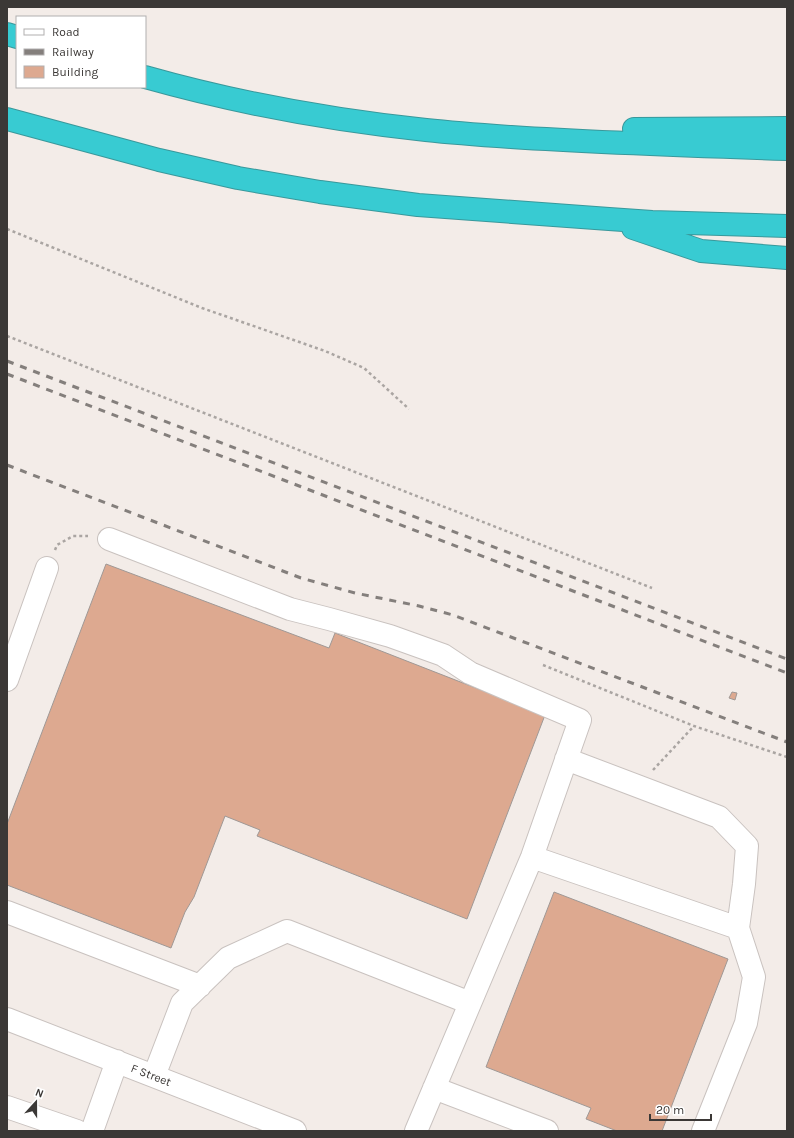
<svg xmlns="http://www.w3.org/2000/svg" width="794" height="1138" font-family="Karla,sans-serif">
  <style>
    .building { fill: #dda990; stroke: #9f9895 }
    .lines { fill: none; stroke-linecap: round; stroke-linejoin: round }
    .minor-casing { stroke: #c9c2bf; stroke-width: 24 }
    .highway-casing { stroke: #39989b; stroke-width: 24 }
    .path { stroke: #aaa5a2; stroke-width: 2.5; stroke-dasharray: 3 3; stroke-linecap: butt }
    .minor { stroke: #fff; stroke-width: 22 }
    .highway { stroke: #38cbd2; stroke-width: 22 }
    .rail { stroke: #847f7c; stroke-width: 3; stroke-dasharray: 7 7; stroke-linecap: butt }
    .labels { text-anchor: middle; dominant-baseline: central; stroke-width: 3.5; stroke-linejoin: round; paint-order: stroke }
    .street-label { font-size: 12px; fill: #3b3836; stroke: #fff }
  </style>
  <rect width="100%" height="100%" fill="#f3ece8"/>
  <path class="building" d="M 106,564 L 329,648 L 335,633 L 545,715 L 467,919 L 257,836 L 260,830 L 225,816 L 194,897 L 185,912 L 171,948 L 7,885 L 7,824 Z
    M 732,692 L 737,693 L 735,700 L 729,698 Z
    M 554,892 L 728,959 L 662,1131 L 617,1131 L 586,1119 L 591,1108 L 486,1067 Z"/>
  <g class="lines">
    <defs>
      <path id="minor" d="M 109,539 L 290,609 L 329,619 L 390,636 L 443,655 L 470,673 L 580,720 L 532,857 L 416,1131
        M 7,680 L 47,568
        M 566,759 L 719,817 L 747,846 L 744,884 L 738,928
        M 532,857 L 738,928 L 754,977 L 746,1023 L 703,1131
        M 7,912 L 200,986
        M 7,1019 L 295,1131
        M 154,1076 L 182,1003 L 228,958 L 287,931 L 470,1003
        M 434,1088 L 547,1131
        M 7,1107 L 77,1131
        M 92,1131 L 117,1061"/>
      <path id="highway" d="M 7,34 L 17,37
        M 145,77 C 237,103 331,120 426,130 C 454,133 482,135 511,137 C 603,143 695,146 787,149
        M 7,119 L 159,160 L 238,178 L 320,192 L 418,205 L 609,219 L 652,222 L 787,226
        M 634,129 L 787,128
        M 633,228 L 701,251 L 787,258"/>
    </defs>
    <use href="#minor" class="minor-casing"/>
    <use href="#highway" class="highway-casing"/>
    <path class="path" d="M 7,229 L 202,308 L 325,351 L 364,368 L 409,409
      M 7,336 L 652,588
      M 55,550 L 57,545 L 73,536 L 88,536
      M 543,665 L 694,726 L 787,757
      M 653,770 L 694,726"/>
    <use href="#minor" class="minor"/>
    <use href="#highway" class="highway"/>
    <path class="rail" d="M 7,361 L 787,659
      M 7,374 L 787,673
      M 7,465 L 301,578 L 355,593 L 419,606 L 453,615 L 787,742"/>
  </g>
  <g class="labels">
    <g class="street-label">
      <text transform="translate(151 1075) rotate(21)">F Street</text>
    </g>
  </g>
  <rect width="794" height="1138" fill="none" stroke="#3b3836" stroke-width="16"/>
  <rect x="16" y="16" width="130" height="72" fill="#ffffff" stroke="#b1afaf"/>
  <rect x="24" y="29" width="20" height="6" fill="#ffffff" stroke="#b1afaf"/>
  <text x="52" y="36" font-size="12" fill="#3b3836">Road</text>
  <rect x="24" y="49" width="20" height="6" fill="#847f7c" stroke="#b1afaf"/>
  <text x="52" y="56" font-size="12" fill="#3b3836">Railway</text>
  <rect x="24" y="66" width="20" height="12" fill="#dda990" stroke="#b1afaf"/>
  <text x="52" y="76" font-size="12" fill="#3b3836">Building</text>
  <g transform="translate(36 1102) rotate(21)" stroke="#ffffff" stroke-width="3" paint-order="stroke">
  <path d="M0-3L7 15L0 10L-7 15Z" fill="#3b3836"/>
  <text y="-6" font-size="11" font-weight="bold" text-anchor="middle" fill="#3b3836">N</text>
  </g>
  <path d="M650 1114v6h61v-6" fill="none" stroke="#3b3836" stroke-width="2"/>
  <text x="656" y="1114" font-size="12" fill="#3b3836" stroke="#ffffff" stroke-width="3" paint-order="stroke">20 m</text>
</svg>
